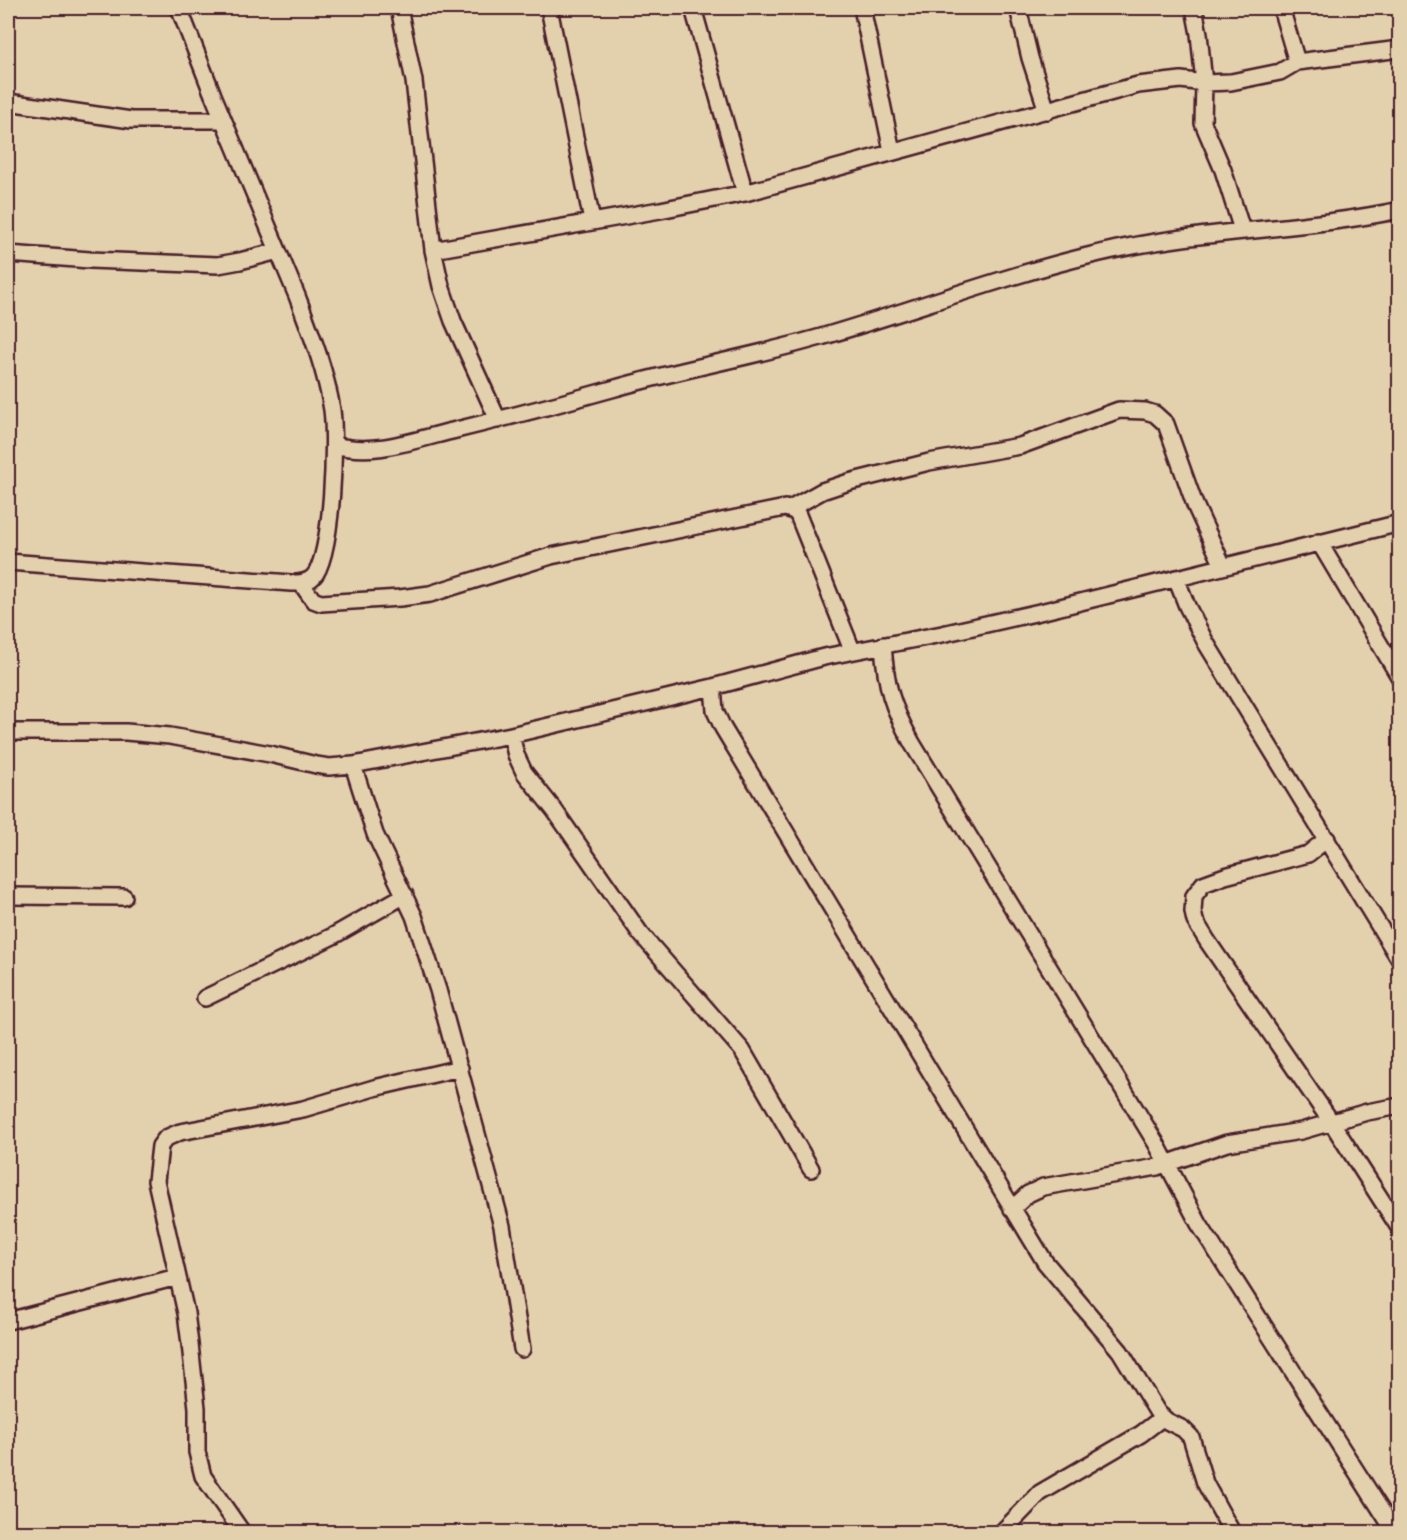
<svg xmlns="http://www.w3.org/2000/svg" width="1407" height="1540" font-family="Sriracha,sans-serif">
  <style>
    .lines { fill: none; stroke-linecap: round; stroke-linejoin: round }
    .street-casing { stroke: #4a1f2b; stroke-width: 20 }
    .street { stroke: #e3d1ae; stroke-width: 15 }
  </style>
  <rect width="100%" height="100%" fill="#e3d1ae"/>
  <filter id="ink" filterUnits="userSpaceOnUse"><feTurbulence type="fractalNoise" baseFrequency=".0167" numOctaves="2"/><feDisplacementMap in="SourceGraphic" scale="12" xChannelSelector="R" yChannelSelector="G"/><feConvolveMatrix kernelMatrix="1 2 1 2 8 2 1 2 1" color-interpolation-filters="sRGB"/></filter>
  <g filter="url(#ink)">
    <g class="lines">
      <defs>
        <path id="street" d="M 399,8 L 414,81 L 433,250 L 441,286 L 453,321 L 498,420
          M 549,8 L 592,221
          M 693,8 L 745,193
          M 862,8 L 892,151
          M 1018,8 L 1030,58 L 1047,111
          M 1194,8 L 1199,34 L 1204,83 L 1203,123 L 1223,170 L 1242,230
          M 1281,8 L 1297,62
          M 8,102 L 131,120 L 223,120
          M 433,250 L 660,210 L 745,193 L 1138,85 L 1181,80 L 1204,83 L 1231,82 L 1280,72 L 1297,62 L 1400,49
          M 8,254 L 90,260 L 218,265 L 240,261 L 278,251
          M 334,445 C 375,456 413,440 452,431 C 506,418 559,404 612,389 C 681,369 752,357 821,337 C 914,310 1005,275 1100,253 C 1199,229 1301,231 1400,210
          M 790,509 L 822,491 L 849,482 L 929,462 L 1020,446 L 1119,410 L 1145,411 L 1155,414 L 1166,424 L 1195,505 L 1223,566
          M 1319,542 L 1400,678
          M 8,562 L 291,583 C 299,583 307,583 313,577 C 333,557 336,439 332,410 C 326,371 311,333 297,296 L 213,95 L 179,8
          M 1176,578 L 1187,606 L 1206,643 L 1400,960
          M 301,583 L 313,600 L 321,603 L 400,598 L 430,594 L 551,556 L 785,508 L 794,511 L 798,515 L 852,650
          M 883,645 C 886,688 892,706 912,743 L 1156,1143 L 1199,1224 L 1395,1532
          M 713,687 L 715,711 L 723,728 L 1045,1262 L 1120,1351 L 1158,1413 L 1167,1421 L 1183,1429 L 1191,1437 L 1205,1483 L 1232,1532
          M 8,732 L 126,732 L 170,736 L 270,754 L 316,765 L 329,767 L 353,765 L 511,735 L 713,687 L 824,657 L 942,634 L 1044,611 L 1400,523
          M 511,735 L 516,755 L 524,772 L 555,811 L 640,933 L 742,1050 L 811,1169
          M 353,765 L 375,834 L 414,916 L 438,990 L 502,1226 L 522,1349
          M 1327,839 L 1308,854 L 1225,876 L 1203,884 L 1194,896 L 1193,912 L 1195,921 L 1208,942 L 1332,1123 L 1400,1229
          M 8,896 L 124,897
          M 205,998 L 333,936 L 405,895
          M 1012,1209 L 1028,1194 L 1043,1187 L 1157,1167 L 1227,1143 L 1301,1131 L 1367,1112 L 1400,1106
          M 8,1321 L 177,1277
          M 242,1532 L 203,1476 L 197,1452 L 197,1408 L 190,1344 L 186,1313 L 156,1181 L 160,1146 L 166,1138 L 180,1132 L 303,1109 L 374,1088 L 460,1068
          M 1002,1532 L 1040,1493 L 1141,1434 L 1162,1418"/>
      </defs>
      <use href="#street" class="street-casing"/>
      <use href="#street" class="street"/>
    </g>
  </g>
  <rect width="1407" height="1540" fill="none" stroke="#e3d1ae" stroke-width="30"/>
  <rect x="15" y="15" width="1377" height="1510" fill="none" stroke="#4a1f2b" stroke-width="2" filter="url(#ink)"/>
</svg>
